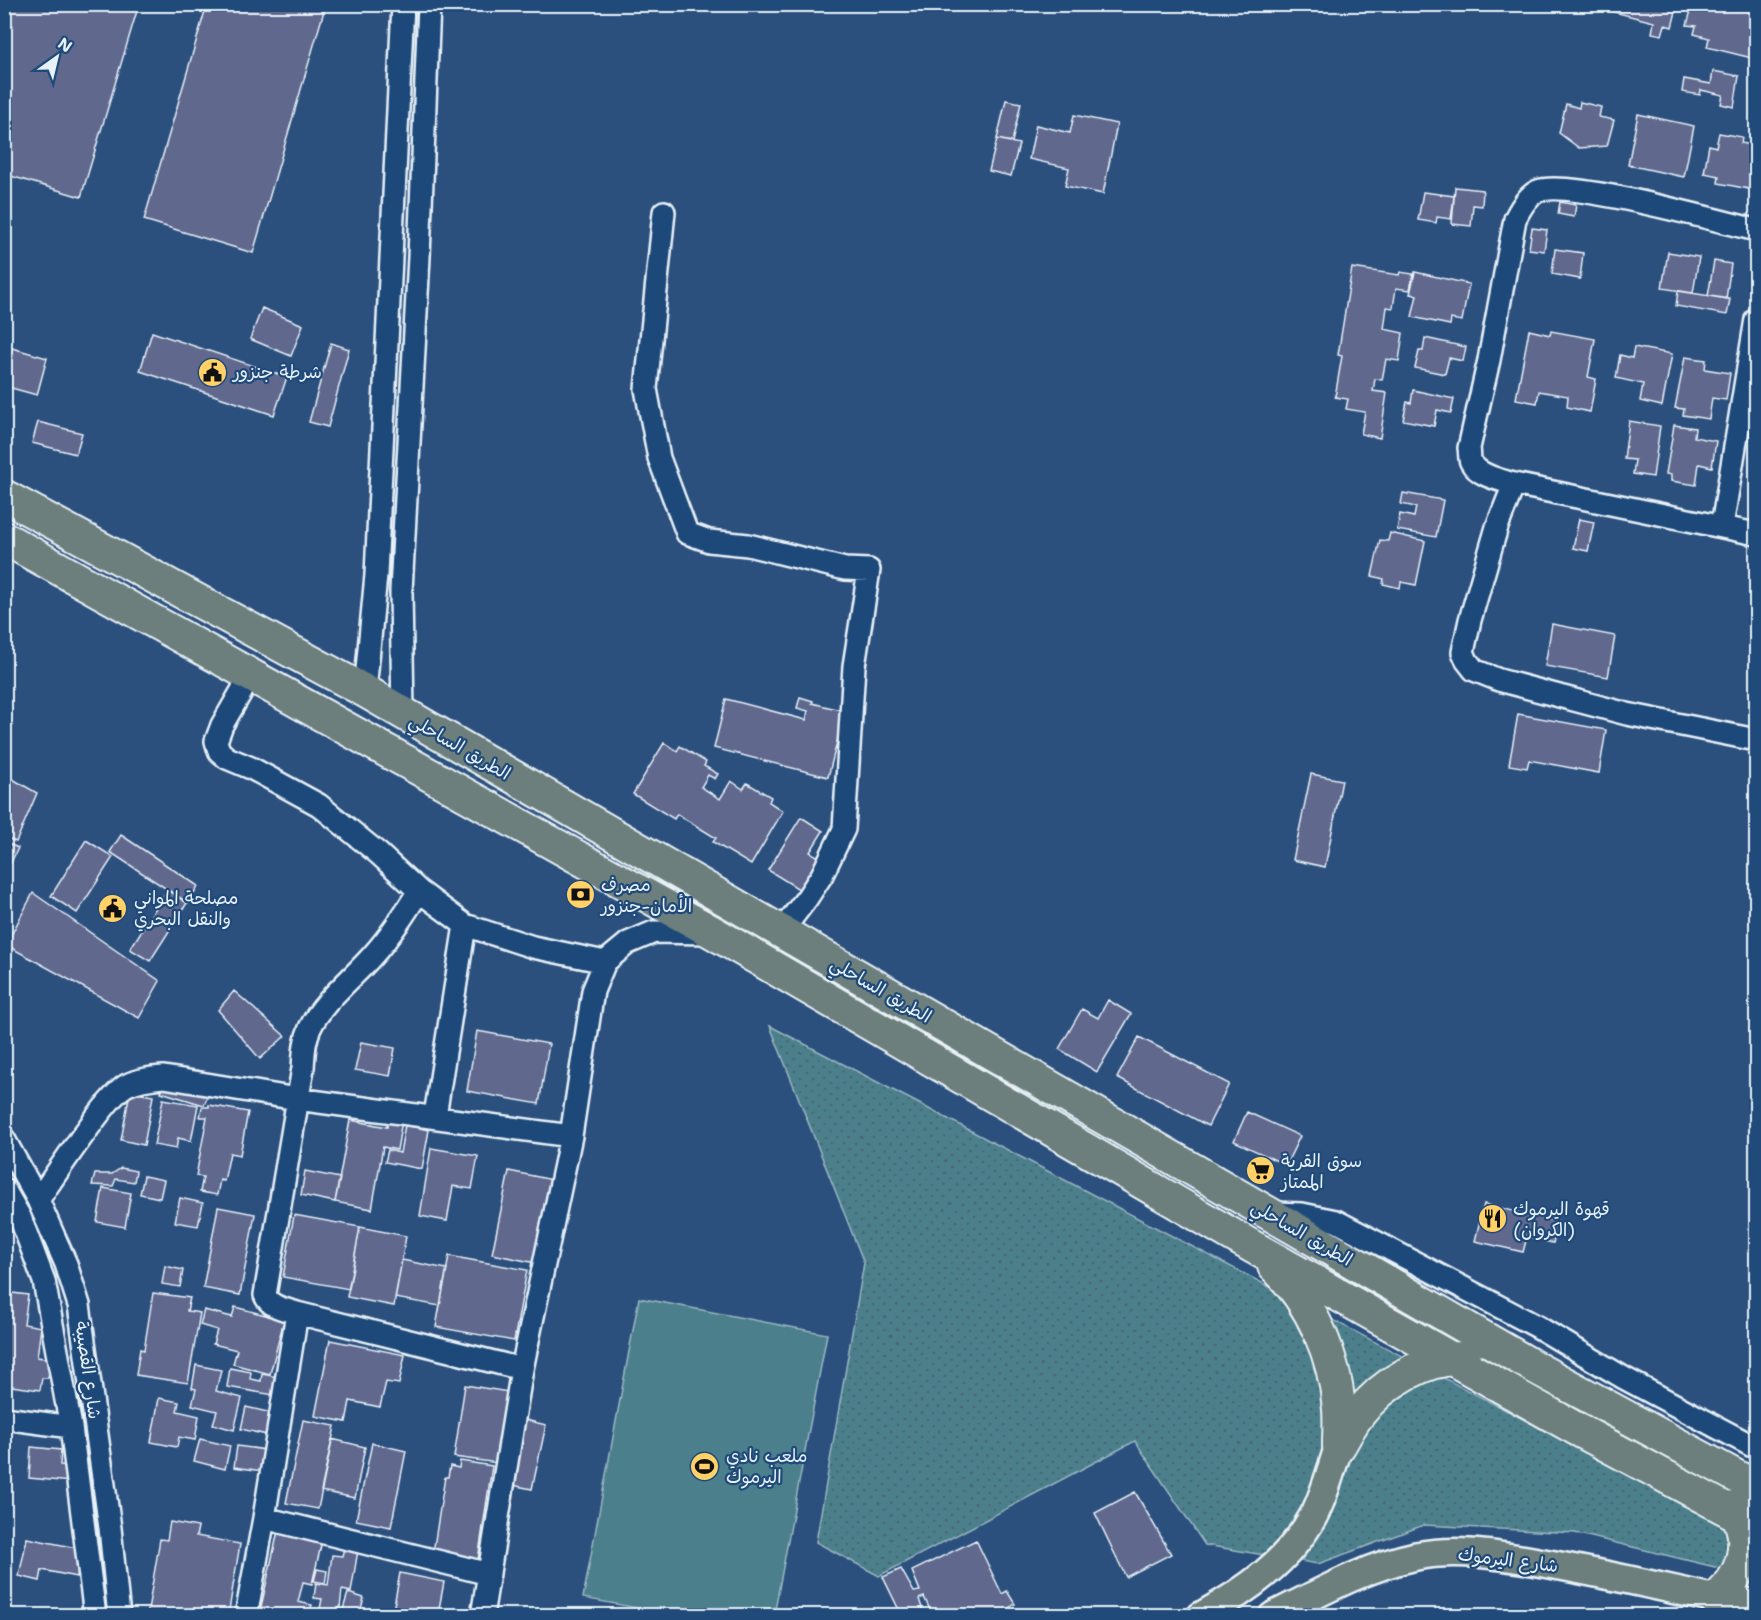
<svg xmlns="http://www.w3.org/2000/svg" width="1761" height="1620" font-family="'Shantell Sans','Playpen Sans Arabic',sans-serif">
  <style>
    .grass { fill: url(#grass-dots); stroke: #9ab8c2; stroke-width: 1.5 }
    .garden { fill: #4c7f8c; stroke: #9ab8c2; stroke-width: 1.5 }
    .building { fill: #60688e; stroke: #e8f1f8; stroke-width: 1.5 }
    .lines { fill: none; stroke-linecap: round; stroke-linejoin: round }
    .minor-casing { stroke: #e8f1f8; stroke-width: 26 }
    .major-casing { stroke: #e8f1f8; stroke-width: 32 }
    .highway-casing { stroke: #e8f1f8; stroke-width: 36 }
    .minor { stroke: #1f4a7a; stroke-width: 21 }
    .major { stroke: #6c7f7c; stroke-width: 27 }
    .highway { stroke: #6c7f7c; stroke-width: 32 }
    .labels { text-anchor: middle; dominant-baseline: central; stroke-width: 4.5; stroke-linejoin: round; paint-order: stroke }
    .poi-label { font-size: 18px; fill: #e8f1f8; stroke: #1f4a7a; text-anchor: start }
    .street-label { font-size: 18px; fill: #e8f1f8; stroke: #1f4a7a }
  </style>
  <defs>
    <pattern id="grass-dots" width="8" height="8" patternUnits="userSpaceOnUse" patternTransform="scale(1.5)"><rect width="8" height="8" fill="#4c7f8c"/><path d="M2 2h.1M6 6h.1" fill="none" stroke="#49666e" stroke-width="1.8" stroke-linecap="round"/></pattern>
  </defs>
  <rect width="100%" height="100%" fill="#2c507e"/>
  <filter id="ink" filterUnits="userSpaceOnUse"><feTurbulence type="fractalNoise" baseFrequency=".0167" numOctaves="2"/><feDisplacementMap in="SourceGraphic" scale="12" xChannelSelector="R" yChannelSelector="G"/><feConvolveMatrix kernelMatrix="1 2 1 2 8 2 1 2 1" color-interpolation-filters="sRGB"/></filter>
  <g filter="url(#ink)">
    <path class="grass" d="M 770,1026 L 1756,1541 L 1756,1577 L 1575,1533 L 1424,1525 L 1318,1564 L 1205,1545 L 1135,1441 L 879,1576 L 816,1542 L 864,1263 Z"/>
    <path class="garden" d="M 639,1298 L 827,1334 L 774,1615 L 675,1615 L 583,1598 Z"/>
    <path class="building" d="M 4,4 L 139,4 L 81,197 L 4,174 Z
      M 207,4 L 326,4 L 253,253 L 144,220 Z
      M 1590,4 L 1678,4 L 1672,27 L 1665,25 L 1662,35 L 1652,33 L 1654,22 L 1590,6 Z
      M 1704,4 L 1734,10 L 1735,4 L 1756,4 L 1756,59 L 1707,47 L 1709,38 L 1694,34 L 1696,26 L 1687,25 L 1691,10 L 1702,12 Z
      M 1713,71 L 1739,76 L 1734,107 L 1721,104 L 1723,95 L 1701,90 L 1700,95 L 1682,92 L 1684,79 L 1711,84 Z
      M 1006,100 L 1021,103 L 1012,142 L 997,139 Z
      M 1580,102 L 1601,107 L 1599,117 L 1614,120 L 1607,146 L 1579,148 L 1559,133 L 1566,104 L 1579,108 Z
      M 1638,114 L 1694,126 L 1684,177 L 1628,165 Z
      M 1074,115 L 1117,124 L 1103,194 L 1065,186 L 1069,168 L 1029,159 L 1036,125 L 1070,133 Z
      M 1719,133 L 1742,137 L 1741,143 L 1756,146 L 1749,189 L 1718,183 L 1719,176 L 1704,173 L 1709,145 L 1716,147 Z
      M 997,139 L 1019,144 L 1011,176 L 989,171 Z
      M 1455,187 L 1483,190 L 1482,206 L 1473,205 L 1471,226 L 1452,224 Z
      M 1423,192 L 1454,196 L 1451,219 L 1437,217 L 1436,223 L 1418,220 Z
      M 1560,202 L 1576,205 L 1574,217 L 1558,214 Z
      M 1532,228 L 1547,230 L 1544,251 L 1529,249 Z
      M 1555,249 L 1583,253 L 1580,279 L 1552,274 Z
      M 1668,252 L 1699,257 L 1693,293 L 1662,288 Z
      M 1714,261 L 1731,264 L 1726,299 L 1708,296 Z
      M 1352,268 L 1399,275 L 1400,272 L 1413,274 L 1410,290 L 1396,288 L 1393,308 L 1387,307 L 1384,329 L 1403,333 L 1399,361 L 1386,359 L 1382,380 L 1375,379 L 1373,391 L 1387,393 L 1380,438 L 1361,434 L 1365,412 L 1346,409 L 1348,399 L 1335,397 L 1342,356 L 1338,355 Z
      M 1415,272 L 1469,284 L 1462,321 L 1451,319 L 1450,325 L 1412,317 L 1417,295 L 1410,294 Z
      M 1678,291 L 1730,299 L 1727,315 L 1676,306 Z
      M 262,308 L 303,325 L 291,356 L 250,339 Z
      M 1529,330 L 1550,335 L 1551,331 L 1595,339 L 1588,377 L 1596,379 L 1590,412 L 1567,407 L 1568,396 L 1539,391 L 1537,403 L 1516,399 Z
      M 152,332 L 287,377 L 274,415 L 140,371 Z
      M 1425,338 L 1466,347 L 1463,361 L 1449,358 L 1445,374 L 1415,368 L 1419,351 L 1423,351 Z
      M 331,343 L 349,349 L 328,427 L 309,422 Z
      M 1634,347 L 1672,354 L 1662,406 L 1640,401 L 1643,384 L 1616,378 L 1620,355 L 1632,358 Z
      M 12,348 L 47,358 L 37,395 L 4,386 L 4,374 Z
      M 1685,357 L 1706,360 L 1705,369 L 1730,373 L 1726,400 L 1712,398 L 1709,419 L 1683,415 L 1684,409 L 1675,408 Z
      M 1413,390 L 1454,399 L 1451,413 L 1437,410 L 1434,426 L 1403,420 L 1407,402 L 1411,403 Z
      M 1629,421 L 1660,426 L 1653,477 L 1633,474 L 1635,460 L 1624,459 Z
      M 38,422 L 82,433 L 76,454 L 32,443 Z
      M 1674,425 L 1695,428 L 1694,437 L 1716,441 L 1712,467 L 1699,464 L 1696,485 L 1671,481 L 1671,475 L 1666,474 Z
      M 1403,493 L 1443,500 L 1436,537 L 1397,530 L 1400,514 L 1414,517 L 1416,507 L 1401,504 Z
      M 1579,519 L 1594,522 L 1588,551 L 1573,548 Z
      M 1390,533 L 1425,541 L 1416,585 L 1401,582 L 1400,588 L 1383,584 L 1384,579 L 1372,576 L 1380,540 L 1388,541 Z
      M 1552,624 L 1615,636 L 1608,677 L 1545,666 Z
      M 800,697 L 813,701 L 812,703 L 845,711 L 828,777 L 714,748 L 726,699 L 806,720 L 808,711 L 797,708 Z
      M 1518,714 L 1606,730 L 1599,773 L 1529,760 L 1527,768 L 1509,765 Z
      M 664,743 L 677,751 L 680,746 L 706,762 L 704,766 L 718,774 L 715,779 L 708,775 L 701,787 L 720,799 L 731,781 L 743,789 L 747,783 L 771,797 L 769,802 L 783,811 L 751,865 L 713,842 L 716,838 L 677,814 L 674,819 L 633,794 Z
      M 4,774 L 37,793 L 16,842 L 4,837 Z
      M 1311,774 L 1342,780 L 1325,867 L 1293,860 Z
      M 801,817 L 823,831 L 810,852 L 822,859 L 802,891 L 768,870 Z
      M 121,835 L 198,886 L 188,903 L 110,852 Z
      M 86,840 L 113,857 L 77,913 L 51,896 Z
      M 4,842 L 18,848 L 4,877 Z
      M 167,890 L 187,903 L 150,961 L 130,949 Z
      M 33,893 L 160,981 L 139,1018 L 6,945 Z
      M 234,991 L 285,1036 L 260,1059 L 218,1010 Z
      M 1108,1000 L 1131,1014 L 1097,1072 L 1059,1049 L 1082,1009 L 1098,1018 Z
      M 477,1031 L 549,1044 L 539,1104 L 467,1091 Z
      M 1139,1037 L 1229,1084 L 1208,1126 L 1117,1078 Z
      M 361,1042 L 395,1048 L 390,1076 L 355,1070 Z
      M 164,1081 L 209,1093 L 204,1105 L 161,1092 Z
      M 130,1092 L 153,1096 L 144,1145 L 121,1140 Z
      M 163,1099 L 198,1105 L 191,1141 L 178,1138 L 176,1149 L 154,1145 Z
      M 209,1105 L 248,1112 L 240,1155 L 230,1153 L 224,1181 L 220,1180 L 217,1195 L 200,1192 L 203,1177 L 196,1176 L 207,1117 L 200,1117 L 202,1107 L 209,1107 Z
      M 1247,1112 L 1300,1136 L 1286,1165 L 1234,1141 Z
      M 388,1119 L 402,1121 L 397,1150 L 383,1147 L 372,1209 L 335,1202 L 350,1120 L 387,1127 Z
      M 405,1125 L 429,1130 L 422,1169 L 385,1162 L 388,1150 L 400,1153 Z
      M 431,1148 L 478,1156 L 472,1189 L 453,1186 L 447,1221 L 420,1216 Z
      M 121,1168 L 136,1171 L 134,1182 L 116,1179 L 113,1186 L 92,1185 L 95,1174 L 112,1174 Z
      M 305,1171 L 340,1178 L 335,1202 L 301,1195 Z
      M 509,1171 L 553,1180 L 536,1263 L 492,1254 Z
      M 144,1176 L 164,1180 L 160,1198 L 140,1194 Z
      M 103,1188 L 131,1193 L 125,1227 L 97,1222 Z
      M 180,1198 L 203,1203 L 198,1226 L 175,1222 Z
      M 1484,1204 L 1558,1222 L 1553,1243 L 1527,1237 L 1523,1252 L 1475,1241 Z
      M 218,1207 L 255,1214 L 240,1295 L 203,1288 Z
      M 294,1215 L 360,1227 L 349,1289 L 283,1277 Z
      M 360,1227 L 406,1236 L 394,1306 L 347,1297 Z
      M 449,1256 L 527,1270 L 514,1341 L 436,1327 Z
      M 402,1260 L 447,1269 L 440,1306 L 395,1298 Z
      M 165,1266 L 183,1270 L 180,1287 L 162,1284 Z
      M 4,1292 L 28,1295 L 24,1324 L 41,1327 L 37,1357 L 51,1359 L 48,1378 L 42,1378 L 40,1390 L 4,1385 Z
      M 153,1293 L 190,1298 L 187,1311 L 200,1313 L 188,1383 L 136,1375 L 140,1349 L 144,1350 Z
      M 235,1307 L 284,1320 L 270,1374 L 233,1364 L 237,1350 L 213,1344 L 217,1330 L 200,1325 L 204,1310 L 232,1317 Z
      M 330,1340 L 405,1355 L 399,1384 L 386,1382 L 380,1407 L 350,1401 L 346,1422 L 315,1416 Z
      M 196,1365 L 221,1370 L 216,1391 L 242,1398 L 234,1430 L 213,1424 L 217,1411 L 192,1405 L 196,1389 L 192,1388 Z
      M 230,1368 L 251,1372 L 250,1379 L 261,1381 L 262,1374 L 277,1377 L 274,1395 L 227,1387 Z
      M 465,1385 L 509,1392 L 498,1463 L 454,1457 Z
      M 159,1398 L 179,1402 L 177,1411 L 199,1416 L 195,1440 L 179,1437 L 177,1447 L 151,1442 Z
      M 246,1407 L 272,1413 L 267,1435 L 241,1429 Z
      M 522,1419 L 546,1425 L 532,1489 L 507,1484 Z
      M 303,1420 L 335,1426 L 318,1509 L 286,1503 Z
      M 200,1439 L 230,1446 L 225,1469 L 194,1461 Z
      M 332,1439 L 365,1447 L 355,1498 L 321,1491 Z
      M 372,1443 L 406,1451 L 391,1527 L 356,1520 Z
      M 237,1446 L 266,1450 L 263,1471 L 234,1467 Z
      M 31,1447 L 61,1450 L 60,1465 L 73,1466 L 71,1482 L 29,1478 Z
      M 460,1461 L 492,1466 L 478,1560 L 433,1553 L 445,1477 L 448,1477 L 450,1466 L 459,1468 Z
      M 1135,1492 L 1171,1554 L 1126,1577 L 1095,1513 Z
      M 170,1522 L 198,1527 L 196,1536 L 240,1544 L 228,1616 L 147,1616 L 160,1539 L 167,1540 Z
      M 278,1531 L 322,1541 L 312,1584 L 303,1582 L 298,1602 L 312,1605 L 309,1616 L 259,1616 Z
      M 27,1538 L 82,1549 L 77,1577 L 42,1570 L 40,1581 L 19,1576 Z
      M 976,1540 L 1002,1594 L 1007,1591 L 1015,1604 L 1009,1608 L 1013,1616 L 933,1616 L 924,1597 L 919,1599 L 923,1611 L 914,1616 L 902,1616 L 883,1577 L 901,1569 L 914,1592 L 920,1591 L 912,1571 Z
      M 344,1548 L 358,1550 L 351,1592 L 342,1590 L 339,1616 L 319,1614 L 322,1599 L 314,1598 L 316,1583 L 328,1585 L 332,1555 L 342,1556 Z
      M 317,1569 L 327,1571 L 325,1583 L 314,1581 Z
      M 400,1573 L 444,1582 L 438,1614 L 444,1616 L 392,1616 Z
      M 348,1593 L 364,1598 L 359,1616 L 341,1616 Z"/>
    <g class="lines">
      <defs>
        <path id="minor" d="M 664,212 L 646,389 L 659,458 L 687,533 L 709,541 L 748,545 L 845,569 L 869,570 L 854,666 L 844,829 L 822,875 L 807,898 L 781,932
          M 1756,230 C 1718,221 1567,179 1538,191 C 1528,195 1520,209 1515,219 L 1489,360 L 1469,448 C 1470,452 1469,459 1471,462 C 1478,476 1501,480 1514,484 L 1497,527 L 1470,620 L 1463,652 L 1467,661 L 1474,670 L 1499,680 L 1627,714 L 1756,740
          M 1514,484 L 1756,534
          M 1722,526 L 1756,319
          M 251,675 L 222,725 L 216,741 L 219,751 L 227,758 L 251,768 L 319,805 L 379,854 L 419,891 L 465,925 L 533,947 L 605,962
          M 365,691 L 376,575 L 403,4
          M 403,714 L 401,591 L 419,257 L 429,4
          M 419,891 C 405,913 391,935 373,955 C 354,977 322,1002 310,1028 C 304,1041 304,1054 303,1068 L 265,1295 C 270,1308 286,1309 297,1313 L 522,1369
          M 435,1116 L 465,925
          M 4,1139 L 38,1200 L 66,1264 L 79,1305 L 110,1528 L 119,1616
          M 4,1189 L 20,1217 L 44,1281 L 71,1427 L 95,1616
          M 38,1200 C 54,1177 108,1094 127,1085 C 139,1079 152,1078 164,1077 L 297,1099 L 571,1136
          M 1275,1213 L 1302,1214 L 1336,1221 L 1538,1327 L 1624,1378 L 1756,1448
          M 4,1418 L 71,1427
          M 264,1518 L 489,1574
          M 246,1616 L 264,1518 L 297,1313
          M 482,1616 L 522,1369 L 571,1136 L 593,991 L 605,962 L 628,943 L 654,932 L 707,933"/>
        <path id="major" d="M 1201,1616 C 1246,1591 1289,1561 1314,1515 C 1325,1494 1331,1469 1339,1446
          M 1273,1616 C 1319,1593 1365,1567 1416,1556 C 1456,1548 1498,1555 1538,1562 C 1597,1572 1657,1586 1716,1599"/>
        <path id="highway" d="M 4,496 L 365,691 L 1538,1369 L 1756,1487
          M 4,538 L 714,933 L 1253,1247 L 1573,1427 L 1756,1525
          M 1274,1266 C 1312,1302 1335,1357 1339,1409 C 1340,1421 1339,1434 1339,1446
          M 1339,1446 C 1346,1435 1351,1423 1359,1414 C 1383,1383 1424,1358 1464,1358
          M 1716,1599 C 1735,1582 1746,1563 1744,1536 C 1742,1520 1736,1521 1742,1503
          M 1716,1599 L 1756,1606"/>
      </defs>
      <use href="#minor" class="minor-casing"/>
      <use href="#major" class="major-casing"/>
      <use href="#highway" class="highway-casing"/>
      <use href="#minor" class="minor"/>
      <use href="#major" class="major"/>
      <use href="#highway" class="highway"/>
    </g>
  </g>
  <defs>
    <symbol id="civic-disc" viewBox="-11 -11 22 22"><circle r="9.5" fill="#ffd166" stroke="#1f4a7a"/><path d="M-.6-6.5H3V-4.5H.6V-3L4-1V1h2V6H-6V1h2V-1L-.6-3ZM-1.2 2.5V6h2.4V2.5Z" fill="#111"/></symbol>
    <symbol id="bank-disc" viewBox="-11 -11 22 22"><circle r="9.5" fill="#ffd166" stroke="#1f4a7a"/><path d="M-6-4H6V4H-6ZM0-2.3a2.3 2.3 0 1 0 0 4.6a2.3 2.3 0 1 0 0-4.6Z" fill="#111"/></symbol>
    <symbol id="supermarket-disc" viewBox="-11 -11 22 22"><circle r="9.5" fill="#ffd166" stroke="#1f4a7a"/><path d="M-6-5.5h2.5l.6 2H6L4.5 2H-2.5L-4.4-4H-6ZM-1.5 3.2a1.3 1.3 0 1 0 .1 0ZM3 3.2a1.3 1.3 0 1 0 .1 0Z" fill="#111"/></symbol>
    <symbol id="restaurant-disc" viewBox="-11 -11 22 22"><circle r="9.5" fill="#ffd166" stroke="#1f4a7a"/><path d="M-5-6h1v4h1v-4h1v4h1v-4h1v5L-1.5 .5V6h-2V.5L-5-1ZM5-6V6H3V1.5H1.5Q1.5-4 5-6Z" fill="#111"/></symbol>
    <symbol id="stadium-disc" viewBox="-11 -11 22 22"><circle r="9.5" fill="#ffd166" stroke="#1f4a7a"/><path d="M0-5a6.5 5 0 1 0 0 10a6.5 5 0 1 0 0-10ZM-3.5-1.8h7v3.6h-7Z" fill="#111"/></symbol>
  </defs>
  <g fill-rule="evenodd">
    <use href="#civic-disc" x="196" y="356" width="33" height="33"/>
    <use href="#bank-disc" x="564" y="878" width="33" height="33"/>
    <use href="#civic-disc" x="96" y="892" width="33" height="33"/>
    <use href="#supermarket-disc" x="1244" y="1154" width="33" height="33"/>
    <use href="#restaurant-disc" x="1476" y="1202" width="33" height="33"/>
    <use href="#stadium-disc" x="688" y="1450" width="33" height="33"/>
  </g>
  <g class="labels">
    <g class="poi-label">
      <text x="233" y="372">شرطة جنزور</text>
      <text x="601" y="885">مصرف<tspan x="601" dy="21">الأمان-جنزور</tspan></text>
      <text x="134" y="898">مصلحة المواني<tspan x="134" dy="21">والنقل البحري</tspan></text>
      <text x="1281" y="1161">سوق القرية<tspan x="1281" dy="21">الممتاز</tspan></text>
      <text x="1513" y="1209">قهوة اليرموك<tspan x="1513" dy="21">(الكروان)</tspan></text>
      <text x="726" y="1456">ملعب نادي<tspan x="726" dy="21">اليرموك</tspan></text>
    </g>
    <g class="street-label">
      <text transform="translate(460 747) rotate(30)">الطريق الساحلي</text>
      <text transform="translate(881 990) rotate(30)">الطريق الساحلي</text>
      <text transform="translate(1302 1233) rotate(30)">الطريق الساحلي</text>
      <text transform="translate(88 1370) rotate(82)">شارع القصيبة</text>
      <text transform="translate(1508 1560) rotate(7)">شارع اليرموك</text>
    </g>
  </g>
  <rect width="1761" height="1620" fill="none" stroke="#1f4a7a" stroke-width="24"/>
  <rect x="12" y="12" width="1737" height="1596" fill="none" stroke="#e8f1f8" stroke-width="2" filter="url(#ink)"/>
  <g transform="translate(57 57) rotate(34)" stroke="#1f4a7a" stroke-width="4.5" paint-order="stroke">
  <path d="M0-4.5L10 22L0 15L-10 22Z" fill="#e8f1f8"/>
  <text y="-9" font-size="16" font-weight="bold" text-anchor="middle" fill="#e8f1f8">N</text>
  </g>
</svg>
